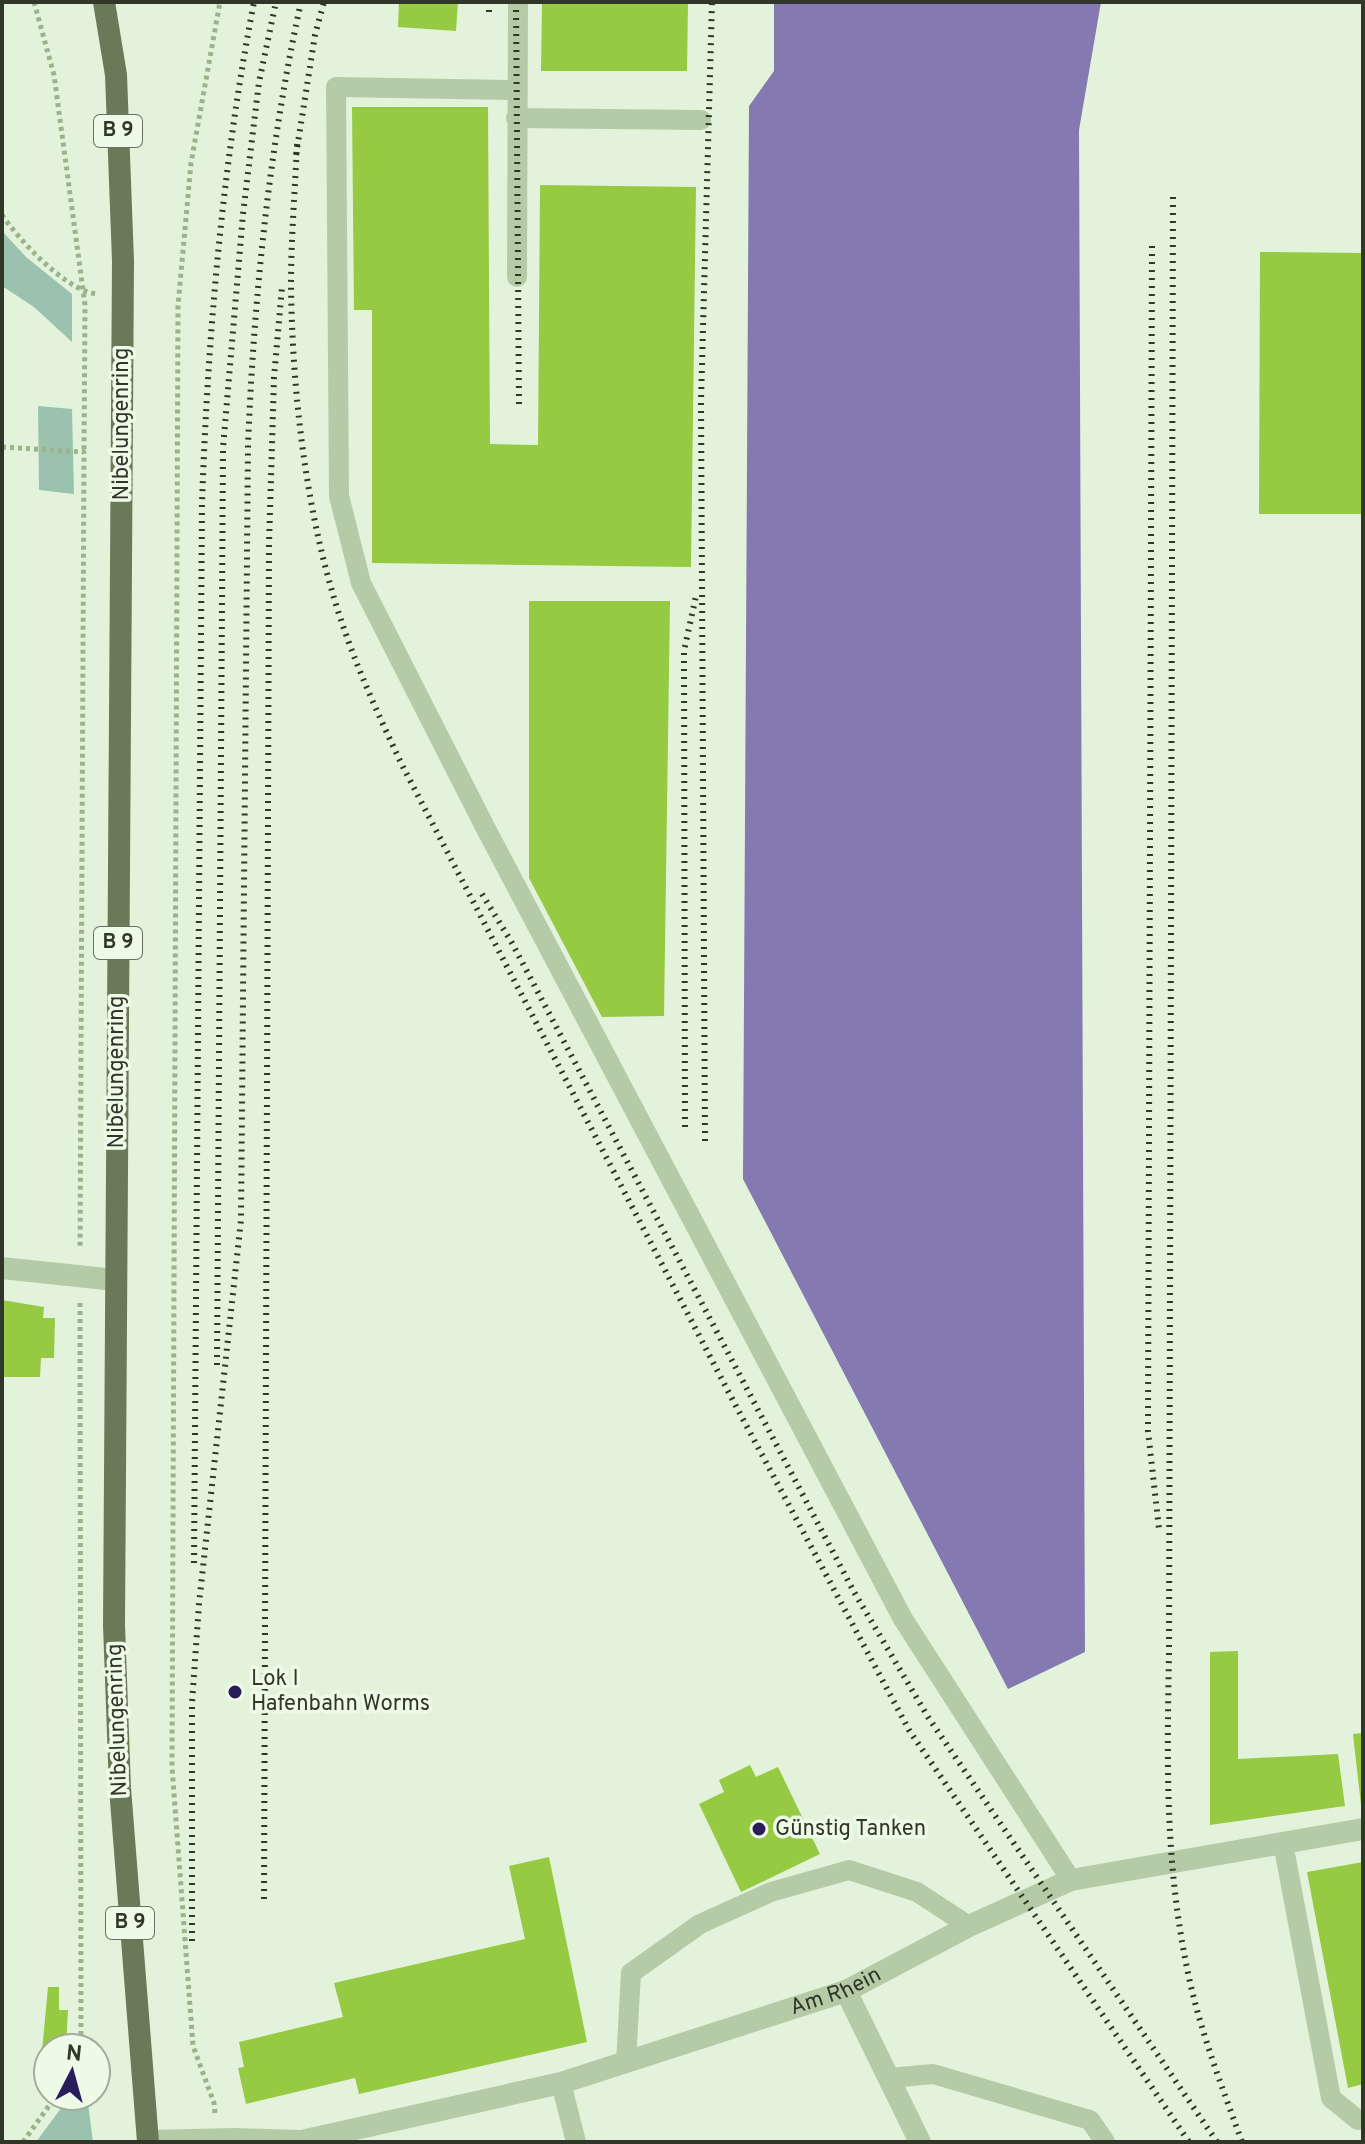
<svg xmlns="http://www.w3.org/2000/svg" width="1365" height="2144" font-family="Overpass,sans-serif">
  <style>
    .green { fill: #9bc2ae }
    .water { fill: #8479b1 }
    .building { fill: #95ca42 }
    .lines { fill: none; stroke-linecap: round; stroke-linejoin: round }
    .path { stroke: #9cb28d; stroke-width: 5; stroke-dasharray: 4 4; stroke-linecap: butt }
    .service { stroke: #b5cba7; stroke-width: 20 }
    .minor { stroke: #b5cba7; stroke-width: 22 }
    .primary { stroke: #6a7a58; stroke-width: 22 }
    .rail { stroke: #303728; stroke-width: 6; stroke-dasharray: 2 6; stroke-linecap: butt }
    .poi-dot { fill: #291c5a; stroke: #eefae8; stroke-width: 3 }
    .labels { text-anchor: middle; dominant-baseline: central; stroke-width: 7; stroke-linejoin: round; paint-order: stroke }
    .shield { fill: #eefae8; stroke: #697262; stroke-width: 2 }
    .shield-label { font-size: 20px; font-weight: bold; fill: #303728 }
    .street-label { font-size: 22px; fill: #303728; stroke: #eefae8 }
    .poi-label { font-size: 22px; fill: #303728; stroke: #eefae8; text-anchor: start }
  </style>
  <rect width="100%" height="100%" fill="#e3f3db"/>
  <path class="green" d="M 2,231 L 26,257 L 72,294 L 72,342 L 34,307 L 2,286 Z
    M 38,406 L 72,409 L 74,494 L 39,490 Z
    M 70,2096 L 87,2096 L 93,2142 L 36,2142 Z"/>
  <path class="water" d="M 774,2 L 1101,2 L 1079,130 L 1085,1652 L 1008,1689 L 743,1179 L 749,106 L 774,71 Z"/>
  <path class="building" d="M 399,2 L 458,2 L 456,31 L 398,27 Z
    M 542,2 L 688,2 L 687,71 L 541,71 Z
    M 352,107 L 488,107 L 490,444 L 538,445 L 540,185 L 696,187 L 691,567 L 372,563 L 372,310 L 354,310 Z
    M 1260,252 L 1363,253 L 1363,514 L 1259,514 Z
    M 529,601 L 670,601 L 664,1016 L 602,1017 L 529,878 Z
    M 2,1300 L 44,1307 L 43,1318 L 55,1318 L 54,1358 L 41,1358 L 40,1377 L 2,1377 Z
    M 1238,1651 L 1238,1759 L 1338,1754 L 1345,1806 L 1210,1825 L 1210,1652 Z
    M 1363,1733 L 1363,1805 L 1361,1805 L 1353,1734 Z
    M 750,1765 L 756,1777 L 778,1767 L 820,1854 L 741,1892 L 699,1804 L 724,1792 L 719,1780 Z
    M 549,1857 L 587,2042 L 359,2094 L 355,2078 L 246,2104 L 238,2068 L 244,2067 L 239,2042 L 343,2017 L 334,1983 L 525,1939 L 509,1866 Z
    M 1363,1862 L 1363,2084 L 1348,2088 L 1307,1872 Z
    M 48,1987 L 59,1987 L 59,2010 L 68,2010 L 66,2048 L 48,2048 L 48,2063 L 41,2062 Z"/>
  <g class="lines">
    <path class="path" d="M 34,2 L 54,75 L 85,305 L 84,452
      M 2,215 C 21,242 65,290 97,294
      M 2,447 L 84,452 L 80,1249
      M 80,1303 L 81,2048
      M 215,2113 L 214,2103 L 193,2046 L 172,1767 L 178,306 L 191,163 L 220,2
      M 23,2142 L 56,2096"/>
    <path class="service" d="M 516,90 L 336,87 L 339,496 L 361,583 L 485,827 L 903,1619 L 1071,1880
      M 516,118 L 701,120
      M 517,277 L 518,2
      M 1283,1843 L 1331,2098 L 1358,2120 L 1363,2119
      M 626,2062 L 631,1973 L 700,1924 L 771,1892 L 849,1870 L 917,1892 L 969,1926
      M 889,2078 L 933,2074 L 1090,2120 L 1105,2142
      M 561,2083 L 576,2142"/>
    <g class="minor">
      <path d="M 2,1268 L 115,1280"/>
      <path d="M 846,1991 L 920,2142"/>
      <path d="M 148,2141 L 235,2139 L 300,2141"/>
      <path id="s1" d="M 297,2142 L 561,2083 L 846,1991 L 969,1926 L 1071,1880 L 1363,1829"/>
    </g>
    <path class="primary" d="M 104,2 L 116,75 L 123,261 L 114,1625 L 120,1788 L 148,2142"/>
    <path class="rail" d="M 489,2 L 489,17
      M 516,2 L 519,406
      M 297,144 C 295,191 291,238 291,284 C 292,382 304,496 332,591 C 349,651 375,708 402,765 L 729,1393 L 909,1730 L 1189,2142
      M 296,155 L 315,35 L 324,2
      M 1173,197 L 1169,1653 C 1167,1761 1165,1861 1187,1968 C 1198,2025 1222,2087 1242,2142
      M 1152,246 L 1148,1431 L 1159,1529
      M 482,894 L 512,943 L 854,1592 L 928,1717 L 1217,2142
      M 685,1127 L 684,651 L 696,596
      M 705,1141 L 701,401 L 712,2
      M 217,1365 L 223,448 L 243,214 L 259,82 L 276,2
      M 194,1563 L 202,503 C 208,335 222,167 254,2
      M 264,1899 L 269,544 L 274,378 L 282,287
      M 192,1941 L 192,1703 L 199,1604 L 241,1220 L 248,445 C 254,297 269,147 301,2"/>
  </g>
  <g class="poi-dot">
    <circle cx="235" cy="1692" r="8"/>
    <circle cx="759" cy="1829" r="8"/>
  </g>
  <g class="labels">
    <g class="shield">
      <rect x="94" y="115" width="48" height="32" rx="6"/>
      <rect x="94" y="927" width="48" height="32" rx="6"/>
      <rect x="106" y="1907" width="48" height="32" rx="6"/>
    </g>
    <g class="shield-label">
      <text x="118" y="131">B 9</text>
      <text x="118" y="943">B 9</text>
      <text x="130" y="1923">B 9</text>
    </g>
    <g class="street-label">
      <text transform="translate(122 424) rotate(-90)">Nibelungenring</text>
      <text transform="translate(117 1072) rotate(-90)">Nibelungenring</text>
      <text transform="translate(118 1720) rotate(-92)">Nibelungenring</text>
      <text stroke="none"><textPath href="#s1" startOffset="560">Am Rhein</textPath></text>
    </g>
    <g class="poi-label">
      <text x="251" y="1679">Lok I<tspan x="251" dy="25">Hafenbahn Worms</tspan></text>
      <text x="775" y="1829">Günstig Tanken</text>
    </g>
  </g>
  <rect width="1365" height="2144" fill="none" stroke="#303728" stroke-width="8"/>
  <g transform="translate(72 2072) rotate(6)"><circle r="38" fill="#eefae8" stroke="#a2ac9b" stroke-width="2"/>
  <path d="M0-6L14 30L0 20L-14 30Z" fill="#291c5a"/>
  <text y="-12" font-size="22" font-weight="bold" text-anchor="middle" fill="#303728">N</text>
  </g>
</svg>
